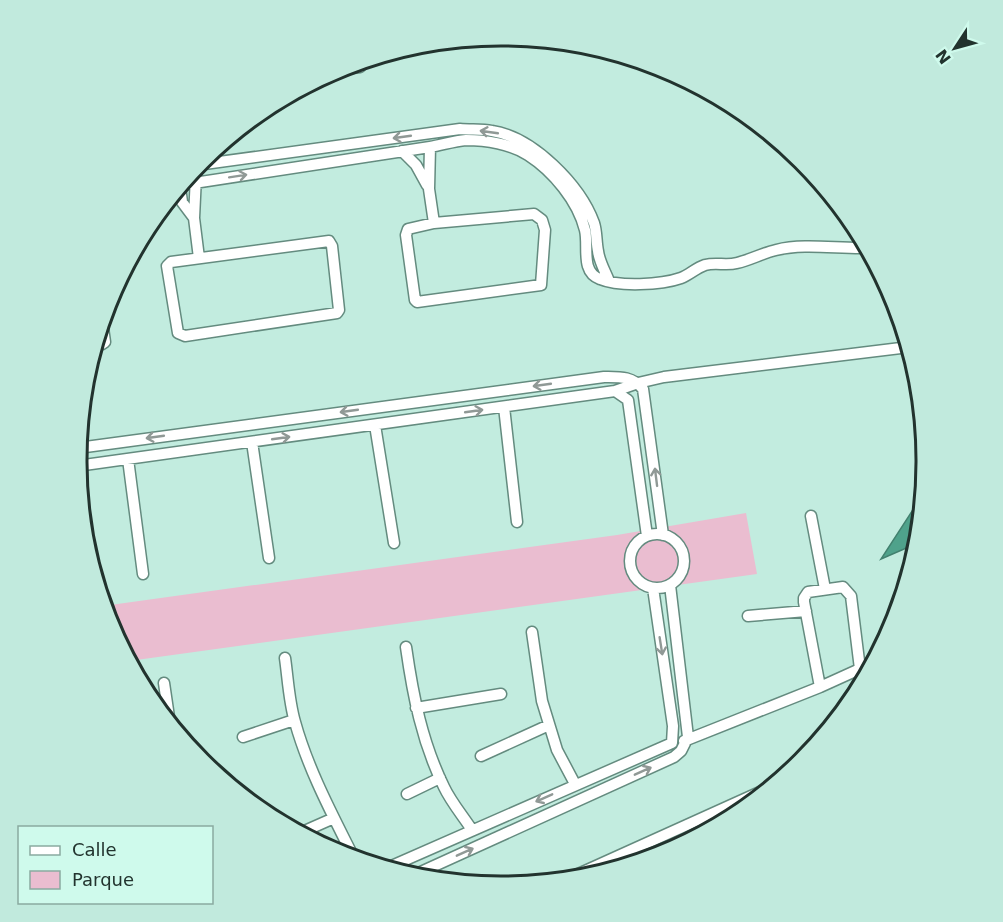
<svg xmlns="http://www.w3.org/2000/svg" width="1003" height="922" font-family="'DejaVu Sans',sans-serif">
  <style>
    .green { fill: #eabdd0 }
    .water { fill: #4fa28b; stroke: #42816f; stroke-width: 1.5 }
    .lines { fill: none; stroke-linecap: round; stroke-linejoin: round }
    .minor-casing { stroke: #648b7f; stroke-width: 13 }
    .minor { stroke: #fff; stroke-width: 10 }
    .oneway { stroke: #909996 }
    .rim { fill: none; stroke: #22332e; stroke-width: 3 }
  </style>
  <rect width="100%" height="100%" fill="#c2ecdf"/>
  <path class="green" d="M 746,513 L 757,574 L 129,661 L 109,623 L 103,606 L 617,535 Z"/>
  <path class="water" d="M 923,499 L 918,543 L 881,559 L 918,502 Z"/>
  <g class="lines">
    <defs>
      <path id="minor" d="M 335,70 L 360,67 L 367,60
        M 430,147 L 429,189 L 434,223
        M 402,151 L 416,165 L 427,185
        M 197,165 L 460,129 C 471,130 482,129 492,131 C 533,137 580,185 594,223 C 597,232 596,242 598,251 C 599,261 605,271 609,281
        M 196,176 L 194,218 L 199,258
        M 181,185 L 430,147 C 442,145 454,141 466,140 C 486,140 511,144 528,155 C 553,171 578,201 585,230 C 589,246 580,272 600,279 C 619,287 661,285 681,278 C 689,275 696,268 705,265 C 716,262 726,266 737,263 C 750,260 763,253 776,250 C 805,243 837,249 867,248
        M 180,187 L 182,202 L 194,218
        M 534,214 L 542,220 L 545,230 L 541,285 L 417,302 L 415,300 L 406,235 L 408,229 L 434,223 Z
        M 329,241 L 332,246 L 339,310 L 337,313 L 185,336 L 178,333 L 167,266 L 171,262 Z
        M 95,345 L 102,344 L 105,342 L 102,321
        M 615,391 L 638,383 L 664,377 L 909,347
        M 504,407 L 517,522
        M 375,425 L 394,543
        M 252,442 L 269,558
        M 78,448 L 604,377 C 620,377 632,376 643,389 L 663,535
        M 128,459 L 143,574
        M 77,466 L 615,391 L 628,400 L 647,536
        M 811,516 L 825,589
        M630 561a27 27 0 1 1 54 0a27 27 0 1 1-54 0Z
        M 748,616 L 806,611
        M 532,632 L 542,701 L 557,750 L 575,784
        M 406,647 C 413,696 422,742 444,787 C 451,802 463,816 472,830
        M 285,658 C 288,679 289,702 295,722 C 308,769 332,814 354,858
        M 164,683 L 170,724
        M 820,687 L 804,602 L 804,598 L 808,592 L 843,587 L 851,596 L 860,669
        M 416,708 L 501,694
        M 243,737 L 294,720
        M 684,741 L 820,687 L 873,663
        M 481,756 L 549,725
        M 407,794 L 440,778
        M 300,833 L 334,818
        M 387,868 L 672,743 L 673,726 L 653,588
        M 412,876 L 674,757 L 681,751 L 688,737 L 670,585
        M 565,880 L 771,787"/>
    </defs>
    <use href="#minor" class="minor-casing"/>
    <use href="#minor" class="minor"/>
  </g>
  <defs><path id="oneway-shaft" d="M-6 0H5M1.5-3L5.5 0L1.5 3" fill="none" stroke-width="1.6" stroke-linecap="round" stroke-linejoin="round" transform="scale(1.5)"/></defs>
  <g class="oneway">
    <use href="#oneway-shaft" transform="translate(489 132) rotate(-172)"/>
    <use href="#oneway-shaft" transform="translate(402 137) rotate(172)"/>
    <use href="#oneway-shaft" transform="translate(238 176) rotate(-9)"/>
    <use href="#oneway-shaft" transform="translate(542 385) rotate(172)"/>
    <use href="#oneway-shaft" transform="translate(349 411) rotate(172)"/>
    <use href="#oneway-shaft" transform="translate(474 411) rotate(-8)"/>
    <use href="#oneway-shaft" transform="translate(155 437) rotate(172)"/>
    <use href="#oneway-shaft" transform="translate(281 438) rotate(-8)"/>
    <use href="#oneway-shaft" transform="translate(656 477) rotate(-97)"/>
    <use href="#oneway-shaft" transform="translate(661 646) rotate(81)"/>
    <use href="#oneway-shaft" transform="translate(643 771) rotate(-24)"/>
    <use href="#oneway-shaft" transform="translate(544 798) rotate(156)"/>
    <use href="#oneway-shaft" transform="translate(465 852) rotate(-24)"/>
  </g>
  <path d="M0 0H1003V922H0ZM501 46H502A414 414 0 0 1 916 460V462A414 414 0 0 1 502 876H501A414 414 0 0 1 87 462V460A414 414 0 0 1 501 46Z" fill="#c1eadd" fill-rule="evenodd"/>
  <path class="rim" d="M501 46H502A414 414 0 0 1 916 460V462A414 414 0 0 1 502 876H501A414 414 0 0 1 87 462V460A414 414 0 0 1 501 46Z"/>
  <rect x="18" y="826" width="195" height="78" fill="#cffaec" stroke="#8aaaa0" stroke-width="1.5"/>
  <rect x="30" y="846" width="30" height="9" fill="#ffffff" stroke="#8aaaa0" stroke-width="1.5"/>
  <text x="72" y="856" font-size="18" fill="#22332e">Calle</text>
  <rect x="30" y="871" width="30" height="18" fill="#eabdd0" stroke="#8aaaa0" stroke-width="1.5"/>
  <text x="72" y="886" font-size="18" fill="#22332e">Parque</text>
  <g transform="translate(955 48) rotate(234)" stroke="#cffaec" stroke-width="4.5" paint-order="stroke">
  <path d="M0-4.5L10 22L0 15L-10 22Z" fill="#22332e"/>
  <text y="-9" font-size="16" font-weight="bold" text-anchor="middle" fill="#22332e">N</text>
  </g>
</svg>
